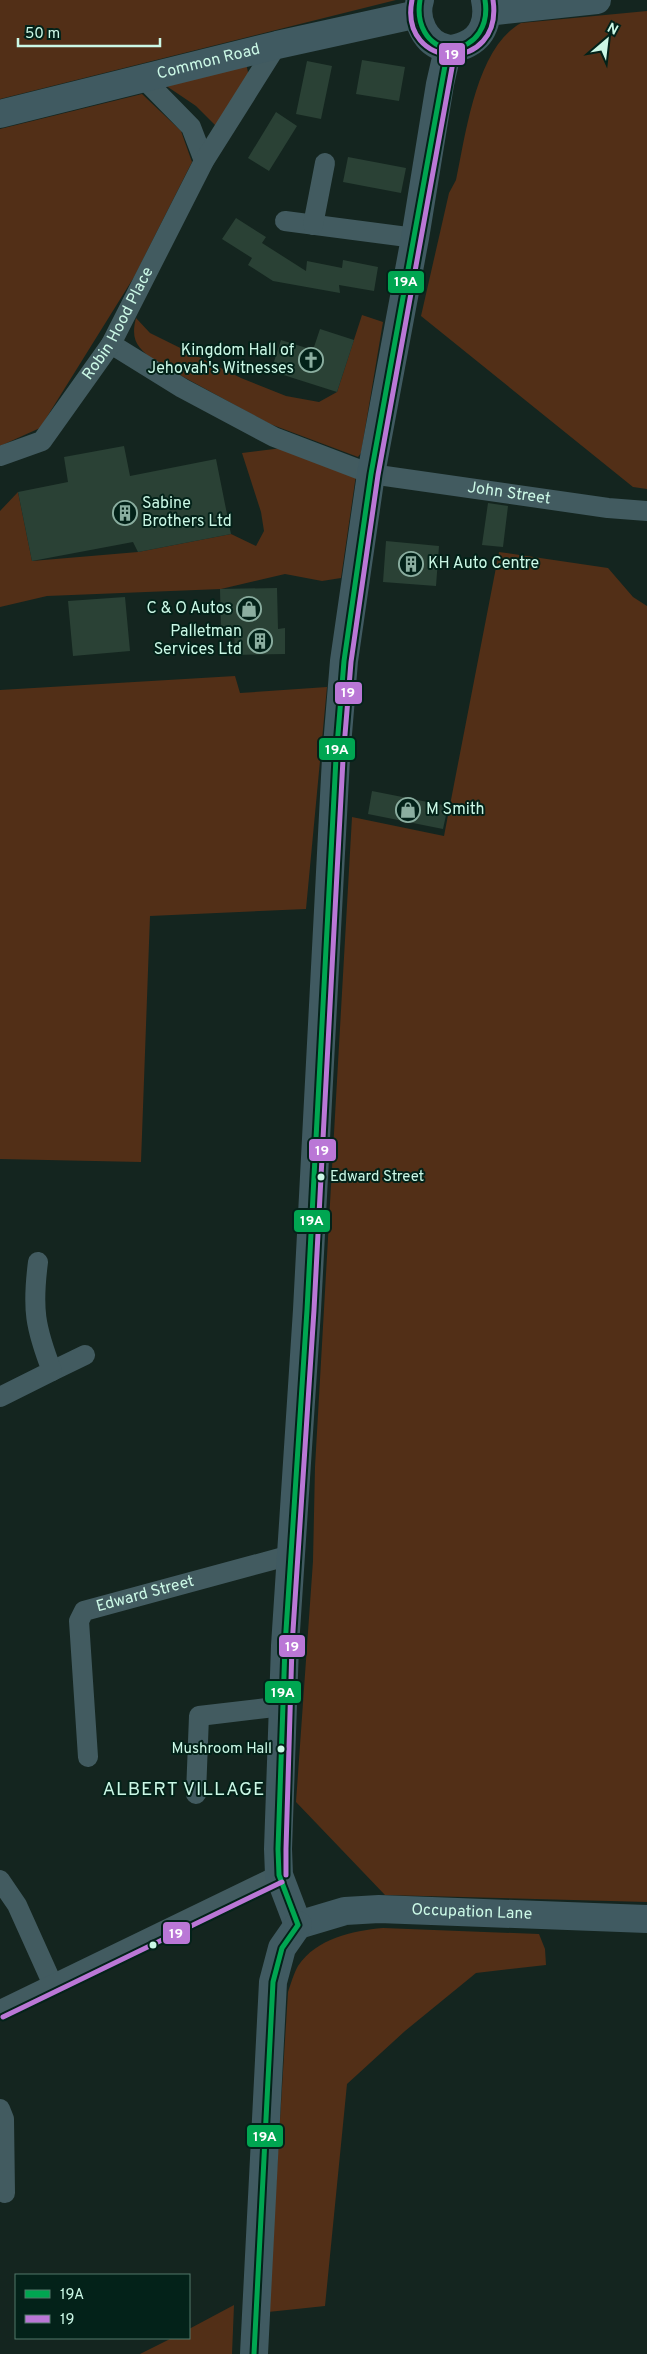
<svg xmlns="http://www.w3.org/2000/svg" width="647" height="2354" font-family="Overpass,sans-serif">
  <style>
    .green { fill: #522f17 }
    .building { fill: #2a4135 }
    .lines { fill: none; stroke-linecap: round; stroke-linejoin: round }
    .street { stroke: #425b60; stroke-width: 20 }
    .secondary { stroke: #405a61; stroke-width: 28 }
    .bus-1-casing { stroke: #032219; stroke-width: 9 }
    .bus-2-casing { stroke: #032219; stroke-width: 9 }
    .bus-1 { stroke: #00a651; stroke-width: 5 }
    .bus-2 { stroke: #ba77d6; stroke-width: 5 }
    .bus-dot { fill: #cbf8e6; stroke: #032219; stroke-width: 2 }
    .labels { text-anchor: middle; dominant-baseline: central; stroke-width: 4; stroke-linejoin: round; paint-order: stroke }
    .bus-label { font-size: 15px; fill: #cbf8e6; stroke: #032219; text-anchor: start }
    .street-label { font-size: 16px; fill: #cbf8e6; stroke: #032219 }
    .poi-label { font-size: 16px; fill: #cbf8e6; stroke: #032219; text-anchor: end }
    .quarter-label { font-size: 19px; letter-spacing: 1px; fill: #cbf8e6; stroke: #032219 }
    .line-badge { stroke: #032219; stroke-width: 2 }
    .badge-label { font-size: 14px; text-anchor: middle; font-weight: bold; fill: #fff }
  </style>
  <rect width="100%" height="100%" fill="#14251f"/>
  <path class="green" d="M 0,0 L 396,0 L 0,99 Z
    M 647,11 L 647,489 L 633,487 L 421,316 L 449,193 L 456,180 C 466,134 476,48 521,23 Z
    M 246,63 L 249,77 L 217,127 L 196,106 L 162,83 Z
    M 142,94 L 181,131 L 192,162 L 134,277 L 40,428 L 0,446 L 0,129 Z
    M 362,315 L 383,322 L 361,453 L 358,457 L 270,424 L 156,362 C 138,348 130,341 136,318 L 150,333 L 241,378 L 286,396 L 319,402 L 337,392 Z
    M 282,448 L 356,475 L 341,578 L 322,581 L 285,574 L 221,589 L 47,596 L 0,607 L 0,511 L 18,492 L 32,561 L 138,552 L 231,534 L 256,546 L 264,531 L 261,512 L 242,453 Z
    M 499,552 L 608,568 L 633,597 L 647,606 L 647,1902 L 385,1895 L 296,1802 L 313,1561 L 315,1467 L 352,817 L 444,836 Z
    M 235,676 L 240,693 L 327,687 L 306,909 L 150,916 L 141,1162 L 0,1159 L 0,690 Z
    M 383,1928 L 539,1934 L 545,1949 L 546,1965 L 476,1973 L 405,2031 L 347,2084 L 325,2306 L 268,2312 L 288,1992 C 291,1983 294,1973 298,1966 C 317,1938 352,1931 383,1928 Z
    M 234,2305 L 232,2354 L 140,2354 L 172,2338 L 189,2338 L 189,2329 Z"/>
  <path class="building" d="M 362,60 L 405,67 L 399,101 L 356,94 Z
    M 307,61 L 332,66 L 321,119 L 296,114 Z
    M 276,112 L 297,126 L 269,171 L 248,158 Z
    M 348,157 L 406,168 L 401,193 L 343,182 Z
    M 236,218 L 266,237 L 262,243 L 306,271 L 307,261 L 342,268 L 343,260 L 378,267 L 374,291 L 339,285 L 340,293 L 273,281 L 248,265 L 252,258 L 222,239 Z
    M 320,329 L 354,340 L 337,392 L 271,371 L 281,340 L 313,350 Z
    M 124,446 L 130,476 L 216,459 L 231,534 L 138,552 L 133,542 L 32,561 L 18,492 L 68,482 L 64,457 Z
    M 488,503 L 508,506 L 503,547 L 482,545 Z
    M 386,541 L 439,546 L 436,586 L 383,582 Z
    M 277,588 L 278,629 L 285,628 L 285,654 L 235,655 L 234,629 L 221,629 L 220,589 Z
    M 125,597 L 130,651 L 73,656 L 68,601 Z
    M 372,791 L 448,806 L 443,829 L 368,814 Z"/>
  <g class="lines">
    <g class="street">
      <path d="M 144,79 L 191,127 L 204,161"/>
      <path d="M 285,221 L 415,238"/>
      <path d="M 313,225 L 325,163"/>
      <path id="s1" d="M 111,344 L 182,388 L 274,437 L 371,474 L 608,508 L 647,511"/>
      <path id="s2" d="M 0,456 L 42,441 L 111,344 L 204,161 L 277,45"/>
      <path d="M 52,1371 L 85,1355"/>
      <path d="M 0,1397 L 52,1371 C 35,1327 32,1309 38,1262"/>
      <path id="s3" d="M 88,1757 L 79,1621 L 84,1611 L 291,1555"/>
      <path d="M 196,1794 L 199,1716 L 283,1706"/>
      <path d="M 0,1880 L 17,1905 L 53,1985"/>
      <path d="M 0,2010 L 279,1875"/>
      <path d="M 0,2109 L 4,2119 L 5,2193"/>
    </g>
    <g class="secondary">
      <path d="M 420,0 C 414,19 425,44 446,48 C 452,50 460,47 465,45 C 484,37 489,18 485,0"/>
      <path d="M 487,12 L 597,0"/>
      <path id="s4" d="M 0,114 L 277,45 L 418,14"/>
      <path d="M 298,1925 L 279,1875 L 278,1849 L 285,1646 L 307,1310 L 336,758 L 344,661 L 371,474 L 415,238 L 440,84 L 448,49"/>
      <path id="s5" d="M 298,1925 L 345,1911 L 379,1909 L 647,1919"/>
      <path d="M 254,2354 L 273,1982 L 282,1948 L 298,1925"/>
    </g>
    <defs>
      <path id="bus-1" d="M 420,0 C 416,23 426,46 451,49 C 477,46 489,25 485,0
        M 298,1925 L 279,1875 L 278,1849 L 285,1646 L 307,1310 L 336,758 L 344,661 L 371,474 L 448,49
        M 254,2354 L 273,1982 L 282,1948 L 298,1925"/>
      <path id="bus-2" d="M 412,0 C 398,71 504,74 493,0
        M 286,1875 L 286,1849 L 292,1646 L 314,1310 L 343,759 L 351,662 L 378,475 L 455,51
        M 3,2017 L 282,1882"/>
    </defs>
    <use href="#bus-1" class="bus-1-casing"/>
    <use href="#bus-2" class="bus-2-casing"/>
    <use href="#bus-1" class="bus-1"/>
    <use href="#bus-2" class="bus-2"/>
  </g>
  <defs>
    <symbol id="church-ring" viewBox="-11 -11 22 22"><circle r="9.5" fill="#032219" stroke="#8baea0" stroke-width="1.5"/><path d="M-1.2-6h2.4v3.5h3.3v2.4h-3.3V6h-2.4V-.1h-3.3v-2.4h3.3Z" fill="#8baea0"/></symbol>
    <symbol id="building-ring" viewBox="-11 -11 22 22"><circle r="9.5" fill="#032219" stroke="#8baea0" stroke-width="1.5"/><path d="M-4-6H4V6H1V3H-1V6H-4ZM-2.5-4.3h1.7v1.8h-1.7ZM.8-4.3h1.7v1.8H.8ZM-2.5-1h1.7V.8h-1.7ZM.8-1h1.7V.8H.8Z" fill="#8baea0"/></symbol>
    <symbol id="shop-ring" viewBox="-11 -11 22 22"><circle r="9.5" fill="#032219" stroke="#8baea0" stroke-width="1.5"/><path d="M-5-2.5h2.3a2.7 3.5 0 0 1 5.4 0H5L5.5 6h-11ZM-1.5-2.5h3a1.5 2.3 0 0 0-3 0Z" fill="#8baea0"/></symbol>
  </defs>
  <g fill-rule="evenodd">
    <use href="#church-ring" x="297" y="346" width="28" height="28"/>
    <use href="#building-ring" x="111" y="499" width="28" height="28"/>
    <use href="#building-ring" x="397" y="550" width="28" height="28"/>
    <use href="#shop-ring" x="235" y="595" width="28" height="28"/>
    <use href="#building-ring" x="246" y="627" width="28" height="28"/>
    <use href="#shop-ring" x="394" y="796" width="28" height="28"/>
  </g>
  <g class="bus-dot">
    <circle cx="321" cy="1177" r="4.5"/>
    <circle cx="281" cy="1749" r="4.5"/>
    <circle cx="153" cy="1945" r="4.5"/>
  </g>
  <g class="labels">
    <g class="bus-label">
      <text x="330" y="1177">Edward Street</text>
      <text x="272" y="1749" text-anchor="end">Mushroom Hall</text>
    </g>
    <g class="street-label">
      <text stroke="none"><textPath href="#s4" startOffset="215">Common Road</textPath></text>
      <text stroke="none"><textPath href="#s2" startOffset="185">Robin Hood Place</textPath></text>
      <text stroke="none"><textPath href="#s1" startOffset="431">John Street</textPath></text>
      <text stroke="none"><textPath href="#s3" startOffset="211">Edward Street</textPath></text>
      <text stroke="none"><textPath href="#s5" startOffset="176">Occupation Lane</textPath></text>
    </g>
    <g class="poi-label">
      <text x="294" y="351">Kingdom Hall of<tspan x="294" dy="18">Jehovah's Witnesses</tspan></text>
      <text x="142" y="504" text-anchor="start">Sabine<tspan x="142" dy="18">Brothers Ltd</tspan></text>
      <text x="428" y="564" text-anchor="start">KH Auto Centre</text>
      <text x="232" y="609">C &amp; O Autos</text>
      <text x="242" y="632">Palletman<tspan x="242" dy="18">Services Ltd</tspan></text>
      <text x="426" y="810" text-anchor="start">M Smith</text>
    </g>
    <g class="quarter-label">
      <text x="184" y="1790">ALBERT VILLAGE</text>
    </g>
  </g>
  <g class="line-badge">
    <rect x="438" y="42" width="28" height="24" rx="5" fill="#ba77d6"/>
    <rect x="387" y="270" width="38" height="24" rx="5" fill="#00a651"/>
    <rect x="334" y="681" width="29" height="24" rx="5" fill="#ba77d6"/>
    <rect x="318" y="737" width="38" height="24" rx="5" fill="#00a651"/>
    <rect x="308" y="1138" width="29" height="24" rx="5" fill="#ba77d6"/>
    <rect x="293" y="1209" width="38" height="24" rx="5" fill="#00a651"/>
    <rect x="278" y="1634" width="28" height="24" rx="5" fill="#ba77d6"/>
    <rect x="264" y="1680" width="38" height="24" rx="5" fill="#00a651"/>
    <rect x="162" y="1921" width="29" height="24" rx="5" fill="#ba77d6"/>
    <rect x="246" y="2124" width="38" height="24" rx="5" fill="#00a651"/>
  </g>
  <g class="badge-label">
    <text x="452" y="59">19</text>
    <text x="406" y="286">19A</text>
    <text x="348" y="697">19</text>
    <text x="337" y="754">19A</text>
    <text x="322" y="1155">19</text>
    <text x="312" y="1225">19A</text>
    <text x="292" y="1651">19</text>
    <text x="283" y="1697">19A</text>
    <text x="176" y="1938">19</text>
    <text x="265" y="2141">19A</text>
  </g>
  <rect x="15" y="2274" width="175" height="65" fill="#032219" stroke="#53786b"/>
  <rect x="25" y="2290" width="25" height="8" fill="#00a651" stroke="#53786b"/>
  <text x="60" y="2299" font-size="15" fill="#cbf8e6">19A</text>
  <rect x="25" y="2315" width="25" height="8" fill="#ba77d6" stroke="#53786b"/>
  <text x="60" y="2324" font-size="15" fill="#cbf8e6">19</text>
  <g transform="translate(607 40) rotate(28)" stroke="#032219" stroke-width="4" paint-order="stroke">
  <path d="M0-4L9 19L0 12L-9 19Z" fill="#cbf8e6"/>
  <text y="-8" font-size="14" font-weight="bold" text-anchor="middle" fill="#cbf8e6">N</text>
  </g>
  <path d="M18 38v8h142v-8" fill="none" stroke="#cbf8e6" stroke-width="2.5"/>
  <text x="25" y="38" font-size="15" fill="#cbf8e6" stroke="#032219" stroke-width="4" paint-order="stroke">50 m</text>
</svg>
